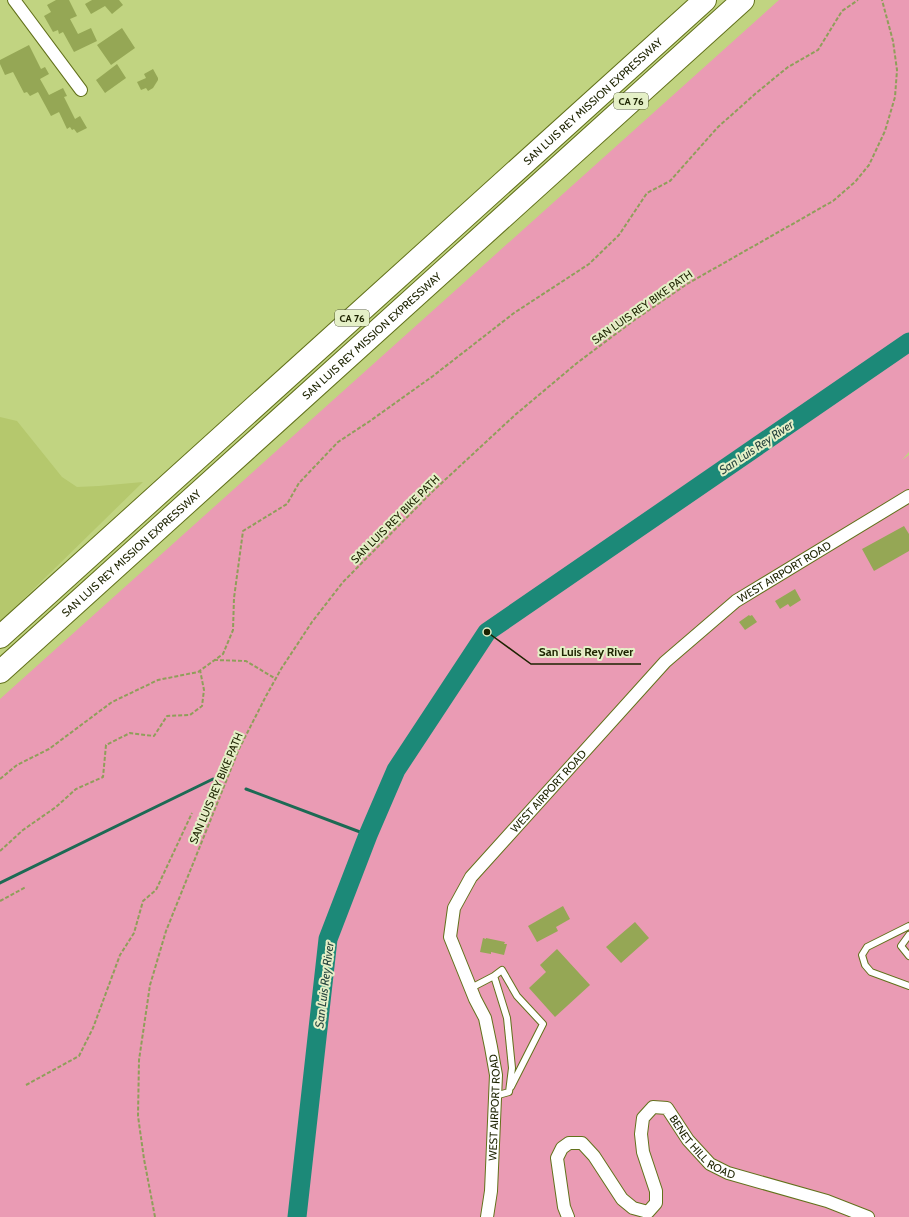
<svg xmlns="http://www.w3.org/2000/svg" width="909" height="1217" font-family="Cabin,sans-serif">
  <style>
    .built { fill: #b5c86d }
    .grass { fill: #ea9bb4 }
    .lines { fill: none; stroke-linecap: round; stroke-linejoin: round }
    .stream { stroke: #1c6a54; stroke-width: 3 }
    .river { stroke: #1c8978; stroke-width: 19 }
    .building { fill: #95a755 }
    .lane-casing { stroke: #62711b; stroke-width: 8 }
    .street-casing { stroke: #62711b; stroke-width: 14 }
    .highway-casing { stroke: #62711b; stroke-width: 24 }
    .path { stroke: #8f9e5a; stroke-width: 2; stroke-dasharray: 4 2; stroke-linecap: butt }
    .lane { stroke: #fff; stroke-width: 6 }
    .street { stroke: #fff; stroke-width: 12 }
    .highway { stroke: #fff; stroke-width: 22 }
    .labels { text-anchor: middle; dominant-baseline: central; stroke-width: 4; stroke-linejoin: round; paint-order: stroke }
    .shield { fill: #e5f0c7; stroke: #59603c; stroke-width: 1 }
    .shield-label { font-size: 10px; font-weight: bold; fill: #1d2301 }
    .street-label { font-size: 11px; fill: #1d2301; stroke: #e5f0c7 }
    .water-label { font-size: 12px; font-style: italic; fill: #294741; stroke: #e5f0c7 }
    .leader { fill: none; stroke: #1d2301; stroke-width: 1.5 }
    .callout-dot { fill: #1d2301; stroke: #e5f0c7; stroke-width: 1.5 }
    .callout-label { font-size: 12px; text-anchor: middle; font-weight: bold; fill: #1d2301; stroke: #e5f0c7; stroke-width: 4; stroke-linejoin: round; paint-order: stroke }
  </style>
  <rect width="100%" height="100%" fill="#c1d481"/>
  <path class="built" d="M 0,417 L 17,421 L 62,477 L 77,487 L 99,486 L 143,482 L 0,622 Z"/>
  <path class="grass" d="M 779,0 L 909,0 L 909,452 L 902,460 L 909,455 L 909,1217 L 0,1217 L 0,699 Z"/>
  <g class="lines">
    <path class="stream" d="M 246,789 L 368,835
      M 0,883 L 213,779"/>
    <path class="river" d="M 297,1217 L 328,939 L 368,835 L 396,770 L 487,632 L 909,342"/>
  </g>
  <path class="building" d="M 56,0 L 69,0 L 77,16 L 70,19 L 78,34 L 91,28 L 97,41 L 74,52 L 63,32 L 59,34 L 58,30 L 53,32 L 44,16 L 51,12 L 47,5 Z
    M 92,0 L 119,0 L 123,5 L 112,14 L 105,6 L 91,14 L 85,4 Z
    M 122,28 L 135,48 L 111,65 L 97,45 Z
    M 29,45 L 41,69 L 45,67 L 49,74 L 40,79 L 49,95 L 63,88 L 67,96 L 64,97 L 75,119 L 80,116 L 87,128 L 77,133 L 74,129 L 72,130 L 70,127 L 67,129 L 59,112 L 51,116 L 38,92 L 30,96 L 27,92 L 24,93 L 13,72 L 5,75 L 0,64 L 0,60 Z
    M 117,64 L 126,78 L 105,93 L 96,80 Z
    M 153,69 L 158,78 L 158,80 L 153,88 L 148,91 L 146,88 L 141,90 L 137,82 L 146,78 L 144,74 Z
    M 904,526 L 909,534 L 909,551 L 874,571 L 862,549 Z
    M 795,589 L 801,600 L 790,607 L 788,604 L 780,609 L 775,601 Z
    M 749,615 L 750,616 L 752,615 L 757,622 L 745,630 L 739,622 Z
    M 563,906 L 570,919 L 556,927 L 558,931 L 537,942 L 528,926 Z
    M 635,922 L 649,938 L 621,963 L 606,947 Z
    M 483,938 L 486,939 L 486,938 L 505,942 L 504,944 L 507,944 L 504,955 L 491,952 L 491,954 L 480,952 Z
    M 557,949 L 590,985 L 555,1017 L 529,988 L 546,972 L 540,965 Z"/>
  <g class="lines">
    <defs>
      <path id="lane" d="M 909,926 L 867,947 L 862,955 L 865,965 L 871,972 L 909,986
        M 909,935 L 901,946 L 909,956
        M 494,976 L 502,970 L 517,996 L 543,1024 L 511,1087
        M 471,988 L 494,976 L 507,1018 L 512,1068 L 509,1092 L 495,1096"/>
      <g id="street">
        <path d="M 14,0 L 81,90"/>
        <path id="s1" d="M 487,1217 L 491,1191 L 496,1075 L 491,1047 L 485,1018 L 475,999 L 450,937 L 454,908 L 471,877 L 665,662 L 736,601 L 909,496"/>
        <path id="s2" d="M 568,1217 L 564,1207 L 557,1158 L 562,1148 L 569,1143 L 582,1143 L 594,1156 L 622,1199 L 633,1208 L 648,1212 L 656,1203 L 656,1191 L 643,1152 L 641,1134 L 643,1118 L 653,1107 L 667,1108 L 688,1140 L 710,1164 L 728,1173 L 827,1201 L 868,1217"/>
      </g>
      <g id="highway">
        <path id="s3" d="M 0,637 L 705,0"/>
        <path id="s4" d="M 0,672 L 743,0"/>
      </g>
    </defs>
    <use href="#lane" class="lane-casing"/>
    <use href="#street" class="street-casing"/>
    <use href="#highway" class="highway-casing"/>
    <path class="path" d="M 214,660 L 246,661 L 276,679
      M 0,779 L 17,765 L 49,749 L 112,702 L 158,680 L 198,672 L 223,654 L 233,630 L 234,598 L 243,531 L 287,504 L 299,483 L 338,442 L 370,421 L 433,376 L 514,313 L 589,264 L 619,235 L 647,193 L 670,181 L 718,127 L 755,94 L 788,67 L 818,50 L 842,11 L 858,0
      M 0,851 L 23,830 L 56,807 L 76,789 L 103,777 L 106,745 L 130,733 L 154,736 L 167,716 L 190,715 L 202,706 L 204,690 L 200,670
      M 0,901 L 26,887
      M 26,1085 L 79,1056 L 93,1028 L 120,955 L 134,933 L 143,901 L 156,890 L 192,813
      M 155,1217 L 144,1159 L 138,1116 L 139,1060 L 150,985 L 166,931 L 239,749 L 266,696 L 281,669 L 312,622 L 343,582 L 433,491 L 515,415 L 577,363 L 633,321 L 687,284 L 833,201 L 855,182 L 869,165 L 885,131 L 895,97 L 897,70 L 893,41 L 882,0"/>
    <use href="#lane" class="lane"/>
    <use href="#street" class="street"/>
    <use href="#highway" class="highway"/>
  </g>
  <g class="labels">
    <g class="shield">
      <rect x="614" y="93" width="34" height="16" rx="3"/>
      <rect x="335" y="310" width="34" height="16" rx="3"/>
    </g>
    <g class="shield-label">
      <text x="631" y="101">CA 76</text>
      <text x="352" y="318">CA 76</text>
    </g>
    <g class="street-label">
      <text stroke="none"><textPath href="#s3" startOffset="799">SAN LUIS REY MISSION EXPRESSWAY</textPath></text>
      <text transform="translate(642 307) rotate(-35)">SAN LUIS REY BIKE PATH</text>
      <text stroke="none"><textPath href="#s4" startOffset="501">SAN LUIS REY MISSION EXPRESSWAY</textPath></text>
      <text transform="translate(395 519) rotate(-45)">SAN LUIS REY BIKE PATH</text>
      <text stroke="none"><textPath href="#s4" startOffset="177">SAN LUIS REY MISSION EXPRESSWAY</textPath></text>
      <text stroke="none"><textPath href="#s1" startOffset="793">WEST AIRPORT ROAD</textPath></text>
      <text transform="translate(216 788) rotate(-67)">SAN LUIS REY BIKE PATH</text>
      <text stroke="none"><textPath href="#s1" startOffset="469">WEST AIRPORT ROAD</textPath></text>
      <text stroke="none"><textPath href="#s1" startOffset="110">WEST AIRPORT ROAD</textPath></text>
      <text stroke="none"><textPath href="#s2" startOffset="374">BENET HILL ROAD</textPath></text>
    </g>
    <g class="water-label">
      <text transform="translate(756 447) rotate(-34)">San Luis Rey River</text>
      <text transform="translate(324 985) rotate(-83)">San Luis Rey River</text>
    </g>
  </g>
  <path class="leader" d="M487 632L531 664H641"/>
  <circle class="callout-dot" cx="487" cy="632" r="4"/>
  <g class="callout-label">
    <text x="586" y="656">San Luis Rey River</text>
  </g>
</svg>
